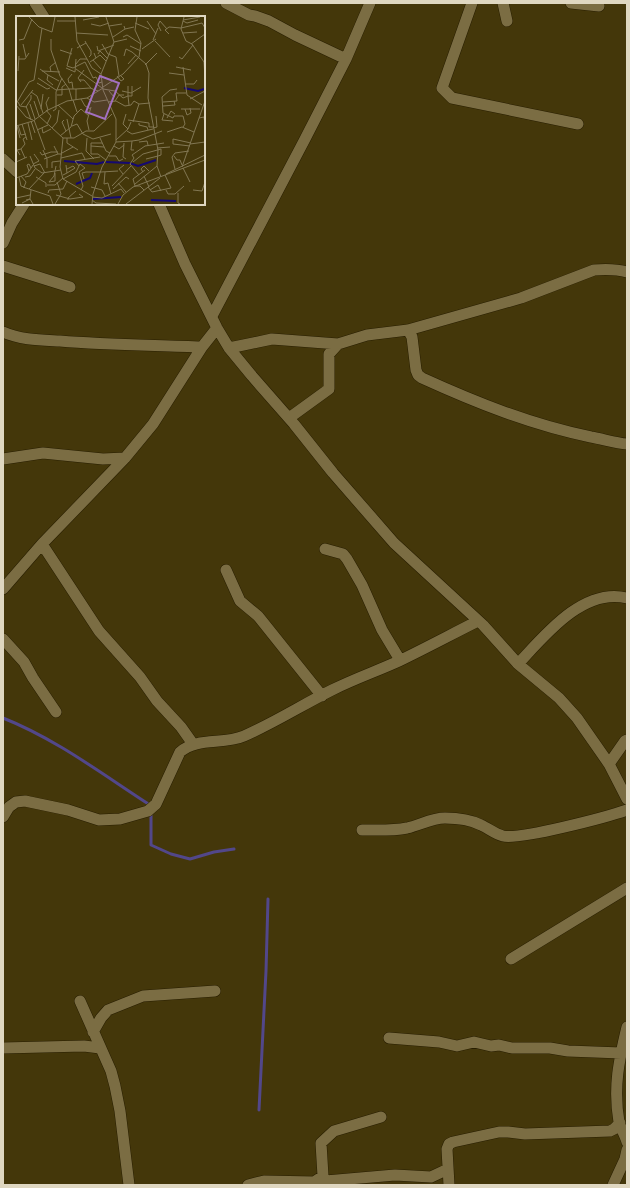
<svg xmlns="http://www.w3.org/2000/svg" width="630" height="1188" font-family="'Public Sans',sans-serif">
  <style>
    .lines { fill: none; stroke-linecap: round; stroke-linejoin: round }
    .stream { stroke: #52478a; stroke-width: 3 }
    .minor-casing { stroke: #281e00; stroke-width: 12 }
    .minor { stroke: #7b6d43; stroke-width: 11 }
    .inset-river { fill: none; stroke: #150972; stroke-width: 2 }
    .inset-road { fill: none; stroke: #827753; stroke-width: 1 }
    .view { fill: #a370c0; fill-opacity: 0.15; stroke: #a370c0; stroke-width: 2 }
    .inset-edge { fill: none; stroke: #dfd7c1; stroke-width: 2 }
  </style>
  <rect width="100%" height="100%" fill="#44370a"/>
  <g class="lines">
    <path class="stream" d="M 3,718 C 56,739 102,774 150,805
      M 151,813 L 151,845 L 171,854 L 190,859 L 214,852 L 234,849
      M 259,1110 L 266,971 L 268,899"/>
    <defs>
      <path id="minor" d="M 35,3 L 44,17
        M 226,3 L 249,15 L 255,16 L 269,21 L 295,35 L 346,59
        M 472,3 L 442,88 L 452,98 L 578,124
        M 503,3 L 507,21
        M 571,3 L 599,6
        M 3,159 L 17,172
        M 159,204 L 185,264 L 217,328 L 229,348 L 252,376 L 294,424 L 333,473 L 394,543 L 483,625 L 518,664 L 559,698 L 577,718 L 609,764 L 627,799
        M 3,243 L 12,223 L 24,204
        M 3,266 L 70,287
        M 212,316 L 305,139 L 346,59 L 370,3
        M 408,330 L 412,337 L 416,370 L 418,375 L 422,378 C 477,403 532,425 591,437 C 603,439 615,443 627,444
        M 3,332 C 21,340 41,340 60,341 C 108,345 155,345 202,347
        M 229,348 L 272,339 L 338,344 L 367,335 L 408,330 L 521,298 L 594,270 C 606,269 616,269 627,272
        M 289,418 L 329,389 L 329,354 L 338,344
        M 3,459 L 43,453 L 103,459 L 125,458
        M 42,544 L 99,631 L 140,677 L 157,701 L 181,727 L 193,744
        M 325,549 L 343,554 L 347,559 L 362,585 L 382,630 L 400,660
        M 226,570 L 240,601 L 258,616 L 322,696
        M 3,589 L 42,544 L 125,458 L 153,424 L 202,347 L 217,328
        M 3,639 L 24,662 L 33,678 L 56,712
        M 518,664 C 544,636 583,587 627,598
        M 609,764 L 625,741 L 627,740
        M 3,817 L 9,807 L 16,802 L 25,801 L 68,810 L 99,820 L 120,819 L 148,811 L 156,804 L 180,752 C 197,737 223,745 244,736 C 274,723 302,705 332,690 C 354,679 377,671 399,661 C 426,648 452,634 478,621
        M 362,830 C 377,830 392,831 407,828 C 420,825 432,818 445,818 C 457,818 471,820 481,825 C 488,828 495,834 503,836 C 520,840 607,817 627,810
        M 511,959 L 627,888
        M 80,1001 L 111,1071 L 115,1086 L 120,1111 L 129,1185
        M 627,1027 C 619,1060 613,1087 619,1122 C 621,1129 625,1135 627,1142
        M 93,1032 L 101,1018 L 108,1010 L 143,996 L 215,991
        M 389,1038 L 439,1042 L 457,1046 L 474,1042 L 491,1046 L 499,1045 L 512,1048 L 550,1048 L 568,1051 L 621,1053
        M 3,1048 L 84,1046 L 100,1048
        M 314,1182 L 323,1176 L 321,1143 L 334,1131 L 381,1117
        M 248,1185 L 264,1181 L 314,1182 L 395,1175 L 431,1177 L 448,1169
        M 449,1185 L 447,1149 L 449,1144 L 453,1142 L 499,1132 L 508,1132 L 525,1134 L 610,1131 L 614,1129 L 620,1123
        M 613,1185 L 625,1159 L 627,1150"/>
    </defs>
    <use href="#minor" class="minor-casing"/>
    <use href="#minor" class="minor"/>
  </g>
  <g transform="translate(16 16)">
    <rect width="189" height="189" fill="#44370a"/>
    <path class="inset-river" d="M 168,72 L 182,75 L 188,73M 48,145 L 81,148 L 88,146M 90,146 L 114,147 L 122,150 L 140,144M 60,168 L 74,162 L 76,157M 77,183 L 105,181M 135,184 L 160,185"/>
    <path class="inset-road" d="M 13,1 L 23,11 L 36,16 L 39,1M 59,1 L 61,25 L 76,52 L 85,58M 168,1 L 165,13 L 170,25 L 176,28 L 188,46 L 189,62M 67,4 L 83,1M 167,4 L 184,1M 41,5 L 60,5M 131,5 L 140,18M 167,5 L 171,7 L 182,4M 119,7 L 133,13M 75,8 L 84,10 L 93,7M 93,10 L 106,8M 108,10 L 109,13 L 118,11M 145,15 L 142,9 L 144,5 L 151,13M 60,17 L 92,19M 167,17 L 181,16M 153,18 L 149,14 L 153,11 L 165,12 L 186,7 L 189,12M 97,21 L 109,13M 107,21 L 111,19 L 125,28M 35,23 L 35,34 L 44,60 L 53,73 L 60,73 L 60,84M 3,24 L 8,23 L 16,3M 137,24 L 142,12M 139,25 L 154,41M 98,26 L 111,23M 70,27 L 75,35 L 75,39 L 73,41M 7,28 L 10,41M 86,28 L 92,38 L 100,41 L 103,60M 175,28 L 189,18M 81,30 L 82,35 L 98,29M 114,30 L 125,35M 56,32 L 51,50 L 57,52 L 69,46 L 77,62M 61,32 L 70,27 L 69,25M 126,33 L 140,23M 44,34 L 56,38M 82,38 L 84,35 L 92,43M 108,40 L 110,33 L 116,36 L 130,48 L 133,57 L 132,82 L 142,134 L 141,150 L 145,161M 163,41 L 166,43 L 177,29M 80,42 L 84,39 L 90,45M 3,43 L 9,43 L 13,37M 77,44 L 85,53M 74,46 L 80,42 L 78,37M 60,48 L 64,43 L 71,43M 112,48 L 120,39M 129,49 L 141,37M 160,51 L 175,54M 167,51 L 171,79 L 186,89M 50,52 L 59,56 L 60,43M 24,53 L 32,59 L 31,64 L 37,69M 60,53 L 86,72M 2,55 L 3,40M 26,55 L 44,56M 35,56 L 34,51 L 40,46M 153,57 L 168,59M 56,58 L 52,63 L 53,67 L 56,66 L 57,73M 32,59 L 43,65M 101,60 L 105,65 L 108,63 L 104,59M 22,62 L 40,74 L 53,73 L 56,84M 77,62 L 80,61 L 83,67 L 86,66M 63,64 L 68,64 L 75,72M 65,66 L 62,62 L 68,54M 21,67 L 31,73 L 34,72M 169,68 L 178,68 L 181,64M 112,70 L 112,80 L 116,80 L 116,70M 87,71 L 107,58 L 123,41 L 125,27 L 119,14 L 121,1M 60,73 L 74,72 L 82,75M 87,73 L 99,75 L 107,82 L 112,80 L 113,89M 93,75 L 98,81 L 100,76M 106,75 L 115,77 L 125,71M 15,76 L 21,80 L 27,97M 41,79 L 46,79 L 46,71 L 50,68M 71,82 L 78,86 L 91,84M 65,83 L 69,90 L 75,93M 174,83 L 189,75M 57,84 L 61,96M 18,85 L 23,100M 99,85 L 103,79 L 108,79M 2,86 L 4,90 L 10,91 L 15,83 L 15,79M 92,86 L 100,85 L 109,90 L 115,89 L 118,85 L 123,88 L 134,87M 147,86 L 161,85 L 160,77 L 170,77M 0,88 L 13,66 L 18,64 L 26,12M 14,88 L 19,103M 0,89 L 10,101 L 17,104M 5,89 L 17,74M 42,89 L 57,103M 10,90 L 15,104M 147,90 L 159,89 L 158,85M 25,93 L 27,78M 165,93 L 184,93M 169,93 L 171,99 L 175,97 L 174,92M 30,94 L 35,100 L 31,108M 32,94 L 30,87 L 33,81M 37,95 L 40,93 L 40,76 L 46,62M 110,98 L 107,108 L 112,113M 148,98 L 146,104 L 157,105M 23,100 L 47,122 L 44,151 L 47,163 L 76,180M 151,102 L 155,95 L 159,98M 157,102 L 147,97 L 146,81 L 154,74 L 161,73M 157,102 L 158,100 L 167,100 L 169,108 L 167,111M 183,102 L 188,101 L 189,108M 51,103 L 55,122M 18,104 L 29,134M 48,104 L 46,106 L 50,115M 112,104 L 133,107 L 133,111 L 137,111M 15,105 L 19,117M 117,106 L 123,88M 12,107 L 16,124M 123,107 L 123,109 L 131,111 L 132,114M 6,108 L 11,124M 2,109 L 5,119 L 10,118M 0,110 L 17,105 L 32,94 L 51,85 L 71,82 L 87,72M 1,110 L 4,122M 56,110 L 61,108 L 67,118 L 77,123 L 95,118M 26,112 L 27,117 L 35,113M 36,112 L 41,106 L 43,94M 137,112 L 141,111 L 140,100M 21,114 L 32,109M 73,114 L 71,105 L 75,91M 111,115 L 116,118 L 137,113M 151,116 L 166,111 L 178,116M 44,120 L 55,111 L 58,100 L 65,93 L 73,100M 47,122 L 58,122 L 70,115 L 78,115 L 96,98M 51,122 L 51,127 L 62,134M 71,122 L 70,135 L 78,143M 84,122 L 90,135 L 94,137M 100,124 L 112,113 L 115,106M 116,125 L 123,124 L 146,115M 100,126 L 116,125 L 115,134 L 118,134M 123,126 L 131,125 L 132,129M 108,127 L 107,141 L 110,143M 174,128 L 189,126M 38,130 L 42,138 L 46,138M 75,130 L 88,131M 98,130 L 103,133 L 108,129M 174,130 L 157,128 L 157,123 L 175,127M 141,132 L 154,131M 5,133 L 9,128 L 7,123 L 10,121M 27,134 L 31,143 L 31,152M 24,136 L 26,139 L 35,136 L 42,136M 46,137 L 57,131M 75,138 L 75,127 L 86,127M 75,138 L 82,138 L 90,144M 4,139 L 1,134 L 5,133 L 9,142M 14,140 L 19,152 L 26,157 L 45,154M 93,140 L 100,140 L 103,145 L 107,143M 158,140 L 161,144 L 164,144 L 166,149M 45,142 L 66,137 L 69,143M 28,143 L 42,138M 130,143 L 142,140M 0,146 L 11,141M 117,146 L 127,138 L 145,133 L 145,139 L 142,140M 17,148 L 23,145 L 18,138M 18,150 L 24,148 L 29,157M 63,150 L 59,145 L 84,141M 166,151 L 189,85M 36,152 L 36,146 L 44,145M 167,152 L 174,166M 51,153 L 57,150 L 59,152 L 51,157M 159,153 L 156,141 L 159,137 L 173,135M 13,155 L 11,149 L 13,148 L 15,152M 85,156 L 102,155M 89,156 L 88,168 L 92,167 L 95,178M 127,156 L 125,153 L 128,150 L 133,155M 107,158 L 103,153 L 108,149M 150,158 L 189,139M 47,159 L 51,157 L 50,149M 123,159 L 114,148 L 118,142 L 116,139 L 129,130 L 148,127M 128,160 L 133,171M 3,161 L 5,170 L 8,171 L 10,166 L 5,160M 9,161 L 14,160 L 19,153M 20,161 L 30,167 L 30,171M 0,162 L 11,158 L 17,149M 47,163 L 60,156 L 64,148 L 69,152 L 63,156 L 67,170 L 65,174M 68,163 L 66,157 L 70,156 L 85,156M 33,166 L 38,160 L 40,150M 33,166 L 39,165 L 39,157M 102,167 L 110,176M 119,168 L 141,150M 31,169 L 39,169 L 47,162M 96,170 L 115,150M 7,171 L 34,180 L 37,188M 75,171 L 86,174 L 89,180M 132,171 L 136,176 L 155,172 L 149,159M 13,173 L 28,157M 97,173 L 110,161 L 113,163M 15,174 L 14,183 L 17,188M 128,174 L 124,170 L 119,170 L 117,163 L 129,154M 134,174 L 142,169 L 145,175M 150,174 L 152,178 L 159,178 L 168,170M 177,174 L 186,175 L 189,166M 32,177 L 33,174 L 47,173 L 51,165M 162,177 L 162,187 L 164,188M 40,179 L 54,183 L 67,181 L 63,178M 76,181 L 86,182 L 105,173 L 108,177M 0,182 L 14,179M 52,184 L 52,182 L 60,175M 76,184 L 80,187 L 100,188M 6,187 L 14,183 L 10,184M 39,188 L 45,178 L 41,166M 76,188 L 77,178 L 86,151 L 100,126 L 100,103 L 87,74 L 85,58 L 98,26 L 90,1M 102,188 L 107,179 L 117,171 L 189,144M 110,188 L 144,162"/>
    <path class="view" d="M 84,60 L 103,67 L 89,103 L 70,96 Z"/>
    <rect width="189" height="189" class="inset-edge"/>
  </g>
  <rect width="630" height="1188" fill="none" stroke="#dfd7c1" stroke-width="8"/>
</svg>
